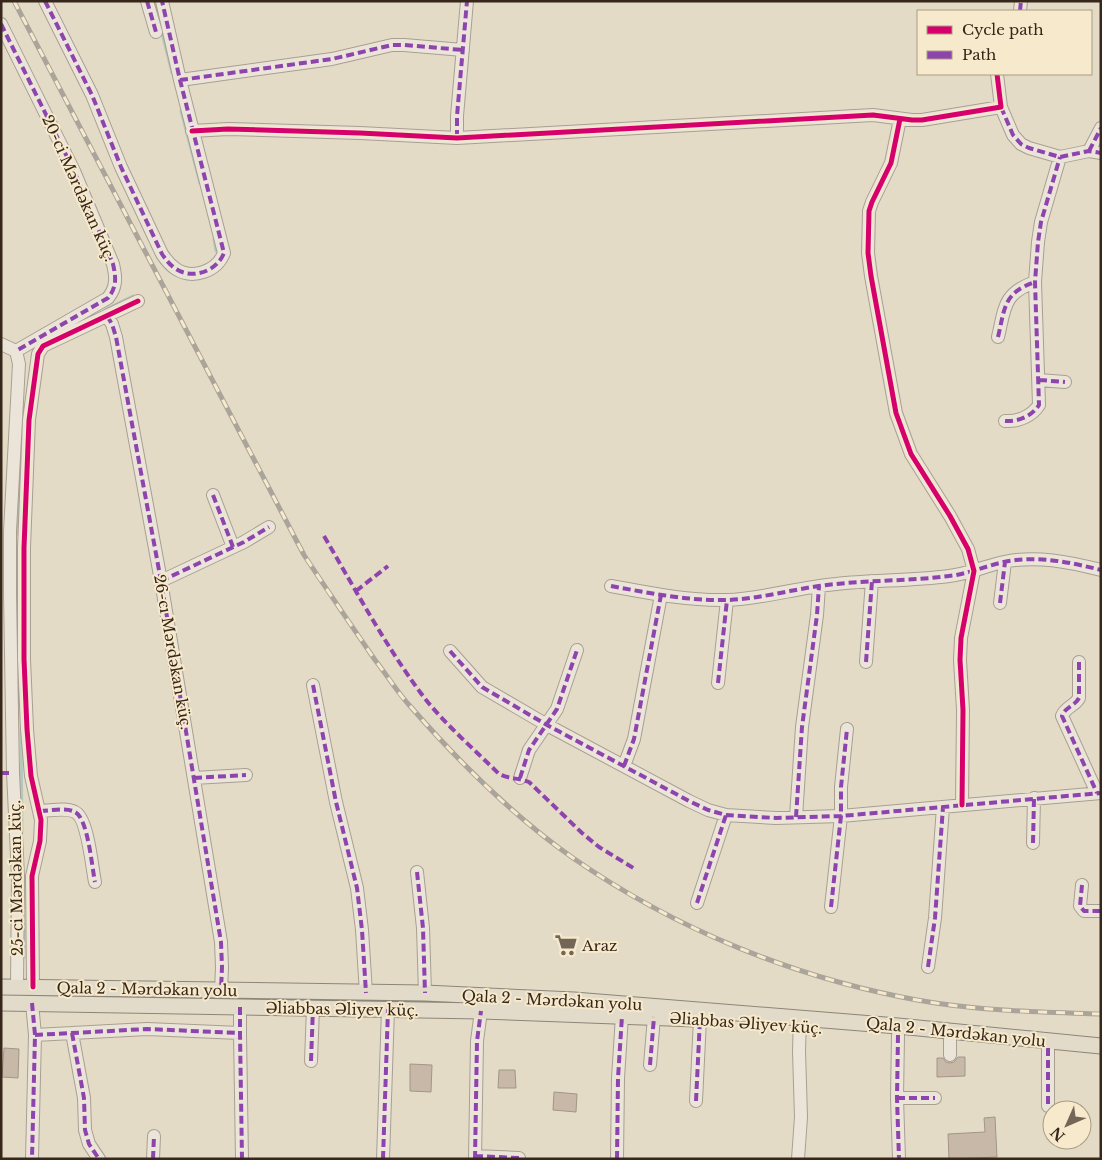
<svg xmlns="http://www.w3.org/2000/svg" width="1102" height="1160" font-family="'Libre Baskerville',serif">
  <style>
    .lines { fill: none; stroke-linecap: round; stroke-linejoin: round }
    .stream { stroke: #b4c8bb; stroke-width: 3 }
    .building { fill: #c7b8a8; stroke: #a39687 }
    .minor-casing { stroke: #a89f91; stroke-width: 14 }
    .major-casing { stroke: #8d8578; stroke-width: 17 }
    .minor { stroke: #ebe5d9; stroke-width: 12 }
    .major { stroke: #e2dbca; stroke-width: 15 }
    .rail-casing { stroke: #aaa49a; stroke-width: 5 }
    .rail { stroke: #f7e9cb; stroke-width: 3; stroke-dasharray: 9; stroke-linecap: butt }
    .quiet { stroke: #8e44ad; stroke-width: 4; stroke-dasharray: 8 4; stroke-linecap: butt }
    .cycleway-casing { stroke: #f7e9cb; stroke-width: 8 }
    .cycleway { stroke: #d6006c; stroke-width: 5 }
    .labels { text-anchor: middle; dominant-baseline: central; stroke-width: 4; stroke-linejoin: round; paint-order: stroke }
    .street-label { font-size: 15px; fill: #36271a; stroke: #f7e9cb }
    .poi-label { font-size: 15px; fill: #36271a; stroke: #f7e9cb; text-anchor: start }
  </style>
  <rect width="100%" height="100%" fill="#e4dbc7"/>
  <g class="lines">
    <path class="stream" d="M 154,1 L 159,20
      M 161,29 L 172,73
      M 181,111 L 200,183
      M 214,239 L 216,251
      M 106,309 L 133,296
      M 18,534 L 20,483
      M 21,728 L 22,832
      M 24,925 L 24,957"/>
  </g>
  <path class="building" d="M 4,1048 L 19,1049 L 18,1078 L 2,1077 Z
    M 958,1057 L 965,1057 L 965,1076 L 937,1077 L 937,1058 L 943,1058 L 946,1062 L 950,1063 L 954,1062 Z
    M 410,1064 L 432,1065 L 431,1092 L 410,1091 Z
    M 499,1070 L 515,1070 L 516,1088 L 498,1088 Z
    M 554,1092 L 577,1094 L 576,1112 L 553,1110 Z
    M 995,1117 L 997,1157 L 949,1159 L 948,1134 L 985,1132 L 984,1118 Z"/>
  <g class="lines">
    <defs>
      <path id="minor" d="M 45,1 L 92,95 L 121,167 L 162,254 C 166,260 170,265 176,269 C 193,280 217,271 224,253 L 180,80 L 162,1
        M 147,1 L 156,32
        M 1020,11 L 1021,1
        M 1,24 L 74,171 L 113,264 C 116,277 117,287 108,298 L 16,351
        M 180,80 L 332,59 L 392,45 L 404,45 L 463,50
        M 1001,107 L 1013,135 L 1021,144 L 1029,148 L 1060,157 L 1089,151 L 1101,153
        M 900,119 L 891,163 L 872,202 L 869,211 L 868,253 L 871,276 L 896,413 L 911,454 L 950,516 L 968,549 L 974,571 L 961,638 L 960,660 L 963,710 L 962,805
        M 192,131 L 228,129 L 360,133 L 457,138 L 873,115 L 912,120 L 922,120 L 1001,107 L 997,74
        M 457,138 L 457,116 L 467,1
        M 1089,151 L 1101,128
        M 107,316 L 112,324 L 116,337 L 161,581 L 221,942 L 222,967 L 221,991
        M 998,337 C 1005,308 1003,293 1035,282
        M 1,344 L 16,351
        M 16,351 L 19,364 L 10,531 L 10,595 L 13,773 L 18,876 L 17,987
        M 1039,380 L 1065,382
        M 1005,421 C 1018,422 1032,416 1039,405 L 1035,282 L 1038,242 L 1041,222 L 1060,157
        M 213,495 L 233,547
        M 161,581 L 244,542 L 269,527
        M 611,586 C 649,593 688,601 727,600 C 762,599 800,587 836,584 C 873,580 911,581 949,576 C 968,574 985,566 1004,562 C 1036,555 1069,562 1101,570
        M 1000,603 L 1005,562
        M 450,651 L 482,687 L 547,725 L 689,801 L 708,810 L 726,815 L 776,818 L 841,816 L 1101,793
        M 866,662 L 872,581
        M 1079,662 L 1079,698 C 1075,706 1065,707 1062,716 L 1097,793
        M 718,683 L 727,600
        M 313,685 L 336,802 L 357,888 L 362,930 L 366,993
        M 624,766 L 634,739 L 661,595
        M 194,778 L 246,775
        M 520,778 L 529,750 L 557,709 L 577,650
        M 40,811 C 50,811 66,807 75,812 C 88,818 92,868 95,882
        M 796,817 L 802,727 L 817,615 L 819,586
        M 1033,843 L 1034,798
        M 417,872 L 423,928 L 425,993
        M 1082,885 L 1080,906 L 1084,911 L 1101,911
        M 697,903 L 726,815
        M 831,907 L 841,816 L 841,787 L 847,729
        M 928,967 L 935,918 L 943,807
        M 33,987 L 32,876 L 40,841 L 41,820 L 31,776 L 27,729 L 24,659 L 24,548 L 29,420 L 38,354 L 43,346 L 138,301
        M 32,1003 L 35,1035 L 32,1159
        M 240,1007 L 240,1033
        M 72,1033 L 84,1098 L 85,1130 L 89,1144 L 99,1159
        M 35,1035 L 147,1029 L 240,1033 L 242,1159
        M 898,1035 L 897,1098 L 899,1159
        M 950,1039 L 950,1055
        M 1048,1048 L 1048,1106
        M 311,1061 L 313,1008
        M 650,1065 L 654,1017
        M 897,1098 L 935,1098
        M 696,1101 L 700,1019
        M 475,1156 L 519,1158
        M 153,1159 L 154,1136
        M 383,1159 L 388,1009
        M 475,1159 L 477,1041 L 481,1011
        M 617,1159 L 618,1078 L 622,1016
        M 798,1159 L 801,1117 L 799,1051 L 800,1017"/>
      <path id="major" d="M 1,987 L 425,993 L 574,1000 L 898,1026 L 1101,1046
        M 1,1003 L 481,1011 L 695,1019"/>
    </defs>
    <use href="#minor" class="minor-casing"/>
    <use href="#major" class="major-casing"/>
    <use href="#minor" class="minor"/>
    <use href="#major" class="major"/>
    <defs>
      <path id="rail" d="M 14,1 L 304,555 C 327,590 351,625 375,660 C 387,675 397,692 410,706 C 459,762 513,816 573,858 C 675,929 795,978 917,1000 C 978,1011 1039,1012 1101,1014"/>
    </defs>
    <use href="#rail" class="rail-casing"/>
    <use href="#rail" class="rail"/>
    <path class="quiet" d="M 45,1 L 92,95 L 121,167 L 162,254 C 166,260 170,265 176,269 C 193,280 217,271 224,253 L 180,80 L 162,1
      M 147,1 L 156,32
      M 1020,11 L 1021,1
      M 1,24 L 74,171 L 113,264 C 116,277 117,287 108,298 L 16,351
      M 180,80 L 332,59 L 392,45 L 404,45 L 463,50
      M 1001,107 L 1013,135 L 1021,144 L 1029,148 L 1060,157 L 1089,151 L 1101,153
      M 457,138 L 457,116 L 467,1
      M 1089,151 L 1101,128
      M 107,316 L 112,324 L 116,337 L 161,581 L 221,942 L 222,967 L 221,991
      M 998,337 C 1005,308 1003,293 1035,282
      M 1039,380 L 1065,382
      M 1005,421 C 1018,422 1032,416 1039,405 L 1035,282 L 1038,242 L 1041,222 L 1060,157
      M 213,495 L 233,547
      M 324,536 C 355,589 384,643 420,692 C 442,722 472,747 499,774 C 509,779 519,778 529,782 L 582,833 L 599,847 L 635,869
      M 161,581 L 244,542 L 269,527
      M 611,586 C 649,593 688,601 727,600 C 762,599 800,587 836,584 C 873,580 911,581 949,576 C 968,574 985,566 1004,562 C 1036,555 1069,562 1101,570
      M 356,591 L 388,566
      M 1000,603 L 1005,562
      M 450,651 L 482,687 L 547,725 L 689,801 L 708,810 L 726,815 L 776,818 L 841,816 L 1101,793
      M 866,662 L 872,581
      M 1079,662 L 1079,698 C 1075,706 1065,707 1062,716 L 1097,793
      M 718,683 L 727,600
      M 313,685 L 336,802 L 357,888 L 362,930 L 366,993
      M 624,766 L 634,739 L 661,595
      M 1,773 L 13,773
      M 194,778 L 246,775
      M 520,778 L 529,750 L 557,709 L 577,650
      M 40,811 C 50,811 66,807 75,812 C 88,818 92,868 95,882
      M 796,817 L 802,727 L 817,615 L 819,586
      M 1033,843 L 1034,798
      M 417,872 L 423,928 L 425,993
      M 1082,885 L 1080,906 L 1084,911 L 1101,911
      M 697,903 L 726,815
      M 831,907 L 841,816 L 841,787 L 847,729
      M 928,967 L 935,918 L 943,807
      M 32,1003 L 35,1035 L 32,1159
      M 240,1007 L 240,1033
      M 72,1033 L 84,1098 L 85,1130 L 89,1144 L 99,1159
      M 35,1035 L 147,1029 L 240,1033 L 242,1159
      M 898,1035 L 897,1098 L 899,1159
      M 1048,1048 L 1048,1106
      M 311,1061 L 313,1008
      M 650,1065 L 654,1017
      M 897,1098 L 935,1098
      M 696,1101 L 700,1019
      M 475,1156 L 519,1158
      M 153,1159 L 154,1136
      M 383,1159 L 388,1009
      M 475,1159 L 477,1041 L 481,1011
      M 617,1159 L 618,1078 L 622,1016"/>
    <defs>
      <path id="cycleway" d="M 900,119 L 891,163 L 872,202 L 869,211 L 868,253 L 871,276 L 896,413 L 911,454 L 950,516 L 968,549 L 974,571 L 961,638 L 960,660 L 963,710 L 962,805
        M 192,131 L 228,129 L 360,133 L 457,138 L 873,115 L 912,120 L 922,120 L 1001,107 L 997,74
        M 33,987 L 32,876 L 40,841 L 41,820 L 31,776 L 27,729 L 24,659 L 24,548 L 29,420 L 38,354 L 43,346 L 138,301"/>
    </defs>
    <use href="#cycleway" class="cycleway-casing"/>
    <use href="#cycleway" class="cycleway"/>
  </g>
  <defs>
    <symbol id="supermarket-bare" viewBox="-9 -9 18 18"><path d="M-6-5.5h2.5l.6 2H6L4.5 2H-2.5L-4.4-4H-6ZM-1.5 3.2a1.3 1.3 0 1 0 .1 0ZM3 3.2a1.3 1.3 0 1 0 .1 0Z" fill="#736657" stroke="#f7e9cb" stroke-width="2.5" paint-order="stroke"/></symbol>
  </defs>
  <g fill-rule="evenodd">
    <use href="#supermarket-bare" x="550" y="929" width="32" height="32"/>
  </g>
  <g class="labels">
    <g class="street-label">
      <text transform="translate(79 188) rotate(66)">20-ci Mərdəkan küç.</text>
      <text transform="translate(173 652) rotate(80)">26-cı Mərdəkan küç.</text>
      <text transform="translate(16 878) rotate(-91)">25-ci Mərdəkan küç.</text>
      <text transform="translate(147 989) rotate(1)">Qala 2 - Mərdəkan yolu</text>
      <text transform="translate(552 1000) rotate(3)">Qala 2 - Mərdəkan yolu</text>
      <text transform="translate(342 1009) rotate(1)">Əliabbas Əliyev küç.</text>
      <text transform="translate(746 1023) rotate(4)">Əliabbas Əliyev küç.</text>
      <text transform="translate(956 1032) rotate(6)">Qala 2 - Mərdəkan yolu</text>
    </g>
    <g class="poi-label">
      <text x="582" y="945">Araz</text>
    </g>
  </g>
  <rect width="1102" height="1160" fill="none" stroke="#36271a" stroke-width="5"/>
  <rect x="917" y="10" width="175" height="65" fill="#f7e9cb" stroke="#aa9b84"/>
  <rect x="927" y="26" width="25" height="8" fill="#d6006c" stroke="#aa9b84"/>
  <text x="962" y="35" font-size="15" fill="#36271a">Cycle path</text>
  <rect x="927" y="51" width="25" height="8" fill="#8e44ad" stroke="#aa9b84"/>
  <text x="962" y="60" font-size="15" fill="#36271a">Path</text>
  <g transform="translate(1067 1125) rotate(225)"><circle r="24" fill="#f7e9cb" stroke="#aa9b84"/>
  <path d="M0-4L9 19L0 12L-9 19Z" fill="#736657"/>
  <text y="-8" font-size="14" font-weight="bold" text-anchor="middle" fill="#36271a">N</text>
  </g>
</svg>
